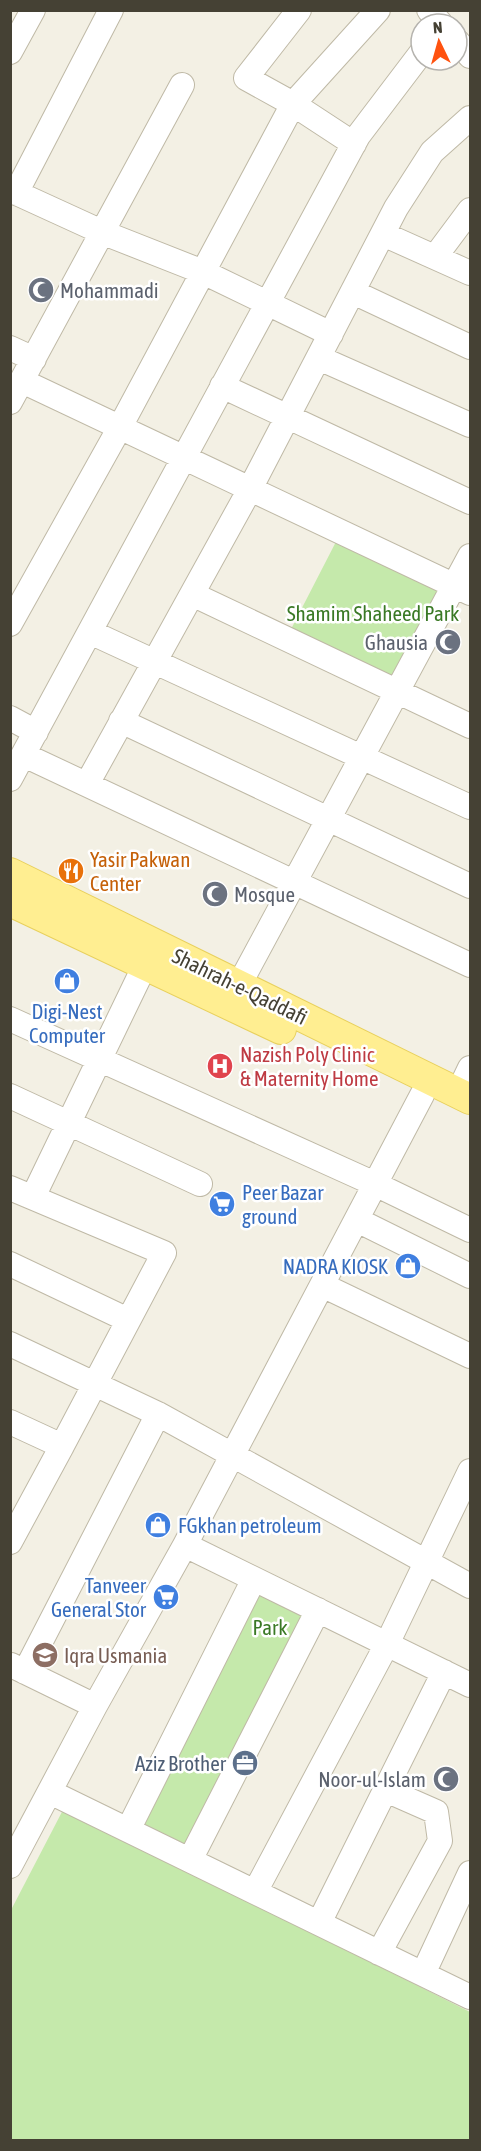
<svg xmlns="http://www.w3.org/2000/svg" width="481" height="2151" font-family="'Asap Condensed',sans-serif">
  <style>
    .green { fill: #c5e9ab }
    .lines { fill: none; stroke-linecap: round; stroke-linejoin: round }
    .minor-casing { stroke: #bfb9a6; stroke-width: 26 }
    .major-casing { stroke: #e8d05d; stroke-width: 32 }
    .minor { stroke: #fff; stroke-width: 24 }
    .major { stroke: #ffee91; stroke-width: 30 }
    .labels { text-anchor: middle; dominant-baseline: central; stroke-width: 5; stroke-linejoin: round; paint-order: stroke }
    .worship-label { font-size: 21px; fill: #5b616d; stroke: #fff; text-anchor: start }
    .park-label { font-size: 21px; fill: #3a7925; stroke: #fff }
    .food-label { font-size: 21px; fill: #c56008; stroke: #fff; text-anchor: start }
    .street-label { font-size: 21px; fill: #454134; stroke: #fff }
    .shop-label { font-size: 21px; fill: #366cbe; stroke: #fff; text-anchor: start }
    .health-label { font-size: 21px; fill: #be3a42; stroke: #fff; text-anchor: start }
    .education-label { font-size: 21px; fill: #785e54; stroke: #fff; text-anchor: start }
    .service-label { font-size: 21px; fill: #4e5e75; stroke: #fff; text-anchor: end }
  </style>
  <rect width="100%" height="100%" fill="#f3f0e4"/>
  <path class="green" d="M 341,532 L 455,586 L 398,691 L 287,637 Z
    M 254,1579 L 318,1610 L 190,1860 L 128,1830 Z
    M 64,1808 L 470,2012 L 470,2140 L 11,2140 L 11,1910 Z"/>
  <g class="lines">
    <defs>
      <path id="minor" d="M 299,10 L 246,78 L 293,104 L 354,144
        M 429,10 L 441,24
        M 457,41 L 470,56
        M 10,52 L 33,10
        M 10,190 L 104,233 L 203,272 L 331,334
        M 16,193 L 111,10
        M 383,234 L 470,273
        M 435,257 L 470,210
        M 353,292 L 470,347
        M 10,348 L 34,359
        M 319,358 L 470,425
        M 22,381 L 470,593
        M 222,386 L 470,502
        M 10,402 L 182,85
        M 192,594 L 470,726
        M 10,624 L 120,427 L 293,104 L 378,10
        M 90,632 L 470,807
        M 10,718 L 36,732
        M 121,721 L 470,886
        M 24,755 L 470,965
        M 10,779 L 358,136 L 421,53
        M 87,784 L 250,489 L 396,208 L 432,152 L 470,118
        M 239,985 L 470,556
        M 10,1019 L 375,1184 L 470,1230
        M 458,1093 L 470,1068
        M 10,1096 L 200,1184
        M 10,1188 L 164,1253 L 62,1446
        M 33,1197 L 145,965
        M 357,1220 L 470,1276
        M 10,1264 L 128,1320
        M 322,1285 L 470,1356
        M 10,1344 L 158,1414 L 470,1586
        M 10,1422 L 62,1446 L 10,1542
        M 185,1545 L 470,1685
        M 11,1665 L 95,1706
        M 25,1672 L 158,1414
        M 50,1792 L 470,1997
        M 128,1830 L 254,1579
        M 190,1860 L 318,1610
        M 10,1866 L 95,1706 L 185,1545 L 422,1095
        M 255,1892 L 387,1644 L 470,1471
        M 319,1923 L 444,1672
        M 379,1953 L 440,1841 L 436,1812 L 386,1790
        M 423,1974 L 470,1873"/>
      <path id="major" d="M 10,873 L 470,1099
        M 10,901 L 281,1029"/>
    </defs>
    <use href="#minor" class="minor-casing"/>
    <use href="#major" class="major-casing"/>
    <use href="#minor" class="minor"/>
    <use href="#major" class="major"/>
  </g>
  <defs>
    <symbol id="mosque-disc" viewBox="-11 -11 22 22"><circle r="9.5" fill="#6b7280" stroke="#fff"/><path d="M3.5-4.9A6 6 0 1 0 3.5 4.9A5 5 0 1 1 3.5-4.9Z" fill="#fff"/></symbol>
    <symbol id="restaurant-disc" viewBox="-11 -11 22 22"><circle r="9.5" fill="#e8710a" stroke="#fff"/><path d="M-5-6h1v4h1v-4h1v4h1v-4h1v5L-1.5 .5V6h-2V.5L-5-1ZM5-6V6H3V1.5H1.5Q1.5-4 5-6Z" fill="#fff"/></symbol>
    <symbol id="shop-disc" viewBox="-11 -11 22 22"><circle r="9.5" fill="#3f7fe0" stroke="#fff"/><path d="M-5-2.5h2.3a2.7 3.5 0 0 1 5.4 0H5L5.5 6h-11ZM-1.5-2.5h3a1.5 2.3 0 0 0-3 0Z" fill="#fff"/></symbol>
    <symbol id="hospital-disc" viewBox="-11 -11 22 22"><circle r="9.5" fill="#e0444e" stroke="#fff"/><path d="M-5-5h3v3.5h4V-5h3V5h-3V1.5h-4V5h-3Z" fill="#fff"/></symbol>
    <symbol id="supermarket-disc" viewBox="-11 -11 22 22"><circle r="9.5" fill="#3f7fe0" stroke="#fff"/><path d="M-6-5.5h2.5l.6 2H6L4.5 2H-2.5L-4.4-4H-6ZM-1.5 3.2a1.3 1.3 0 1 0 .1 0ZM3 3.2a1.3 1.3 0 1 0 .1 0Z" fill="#fff"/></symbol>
    <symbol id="school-disc" viewBox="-11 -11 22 22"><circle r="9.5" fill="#8d6e63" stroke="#fff"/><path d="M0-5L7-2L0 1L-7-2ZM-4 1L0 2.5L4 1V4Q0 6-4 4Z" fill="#fff"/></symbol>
    <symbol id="office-disc" viewBox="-11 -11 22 22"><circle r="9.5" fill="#5c6f8a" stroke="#fff"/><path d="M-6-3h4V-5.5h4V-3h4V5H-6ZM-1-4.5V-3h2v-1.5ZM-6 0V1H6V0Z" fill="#fff"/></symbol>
  </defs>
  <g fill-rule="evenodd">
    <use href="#mosque-disc" x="26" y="275" width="30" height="30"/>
    <use href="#mosque-disc" x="433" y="627" width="30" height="30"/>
    <use href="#restaurant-disc" x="56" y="856" width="30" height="30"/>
    <use href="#mosque-disc" x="200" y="879" width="30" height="30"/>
    <use href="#shop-disc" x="52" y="966" width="30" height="30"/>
    <use href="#hospital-disc" x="205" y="1051" width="30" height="30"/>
    <use href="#supermarket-disc" x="207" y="1189" width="30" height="30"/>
    <use href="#shop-disc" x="393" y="1251" width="30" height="30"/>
    <use href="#shop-disc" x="143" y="1510" width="30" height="30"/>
    <use href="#supermarket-disc" x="151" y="1582" width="30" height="30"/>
    <use href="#school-disc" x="30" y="1640" width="30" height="30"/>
    <use href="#office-disc" x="230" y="1748" width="30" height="30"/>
    <use href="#mosque-disc" x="431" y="1764" width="30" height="30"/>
  </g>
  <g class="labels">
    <g class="worship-label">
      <text x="60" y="290">Mohammadi</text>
      <text x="428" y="642" text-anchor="end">Ghausia</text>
      <text x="234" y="894">Mosque</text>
      <text x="426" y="1779" text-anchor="end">Noor-ul-Islam</text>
    </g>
    <g class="park-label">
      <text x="373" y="613">Shamim Shaheed Park</text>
      <text x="270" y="1627">Park</text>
    </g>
    <g class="food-label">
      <text x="90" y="859">Yasir Pakwan<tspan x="90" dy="24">Center</tspan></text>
    </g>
    <g class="street-label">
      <text transform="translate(240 986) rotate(26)">Shahrah-e-Qaddafi</text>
    </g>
    <g class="shop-label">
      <text x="67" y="1011" text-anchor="middle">Digi-Nest<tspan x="67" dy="24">Computer</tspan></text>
      <text x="242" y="1192">Peer Bazar<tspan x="242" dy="24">ground</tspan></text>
      <text x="388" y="1266" text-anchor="end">NADRA KIOSK</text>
      <text x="178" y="1525">FGkhan petroleum</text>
      <text x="146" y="1585" text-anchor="end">Tanveer<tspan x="146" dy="24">General Stor</tspan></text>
    </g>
    <g class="health-label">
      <text x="240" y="1054">Nazish Poly Clinic<tspan x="240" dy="24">&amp; Maternity Home</tspan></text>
    </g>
    <g class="education-label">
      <text x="64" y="1655">Iqra Usmania</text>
    </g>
    <g class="service-label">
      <text x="226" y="1763">Aziz Brother</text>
    </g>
  </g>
  <rect width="481" height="2151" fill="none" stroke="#454134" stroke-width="24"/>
  <g transform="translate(439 42) rotate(355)"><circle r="28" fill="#ffffff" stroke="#b5b3ae" stroke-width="1.5"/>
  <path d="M0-4.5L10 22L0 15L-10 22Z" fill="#ff520f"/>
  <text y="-9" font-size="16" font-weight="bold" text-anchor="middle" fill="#454134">N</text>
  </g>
</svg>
